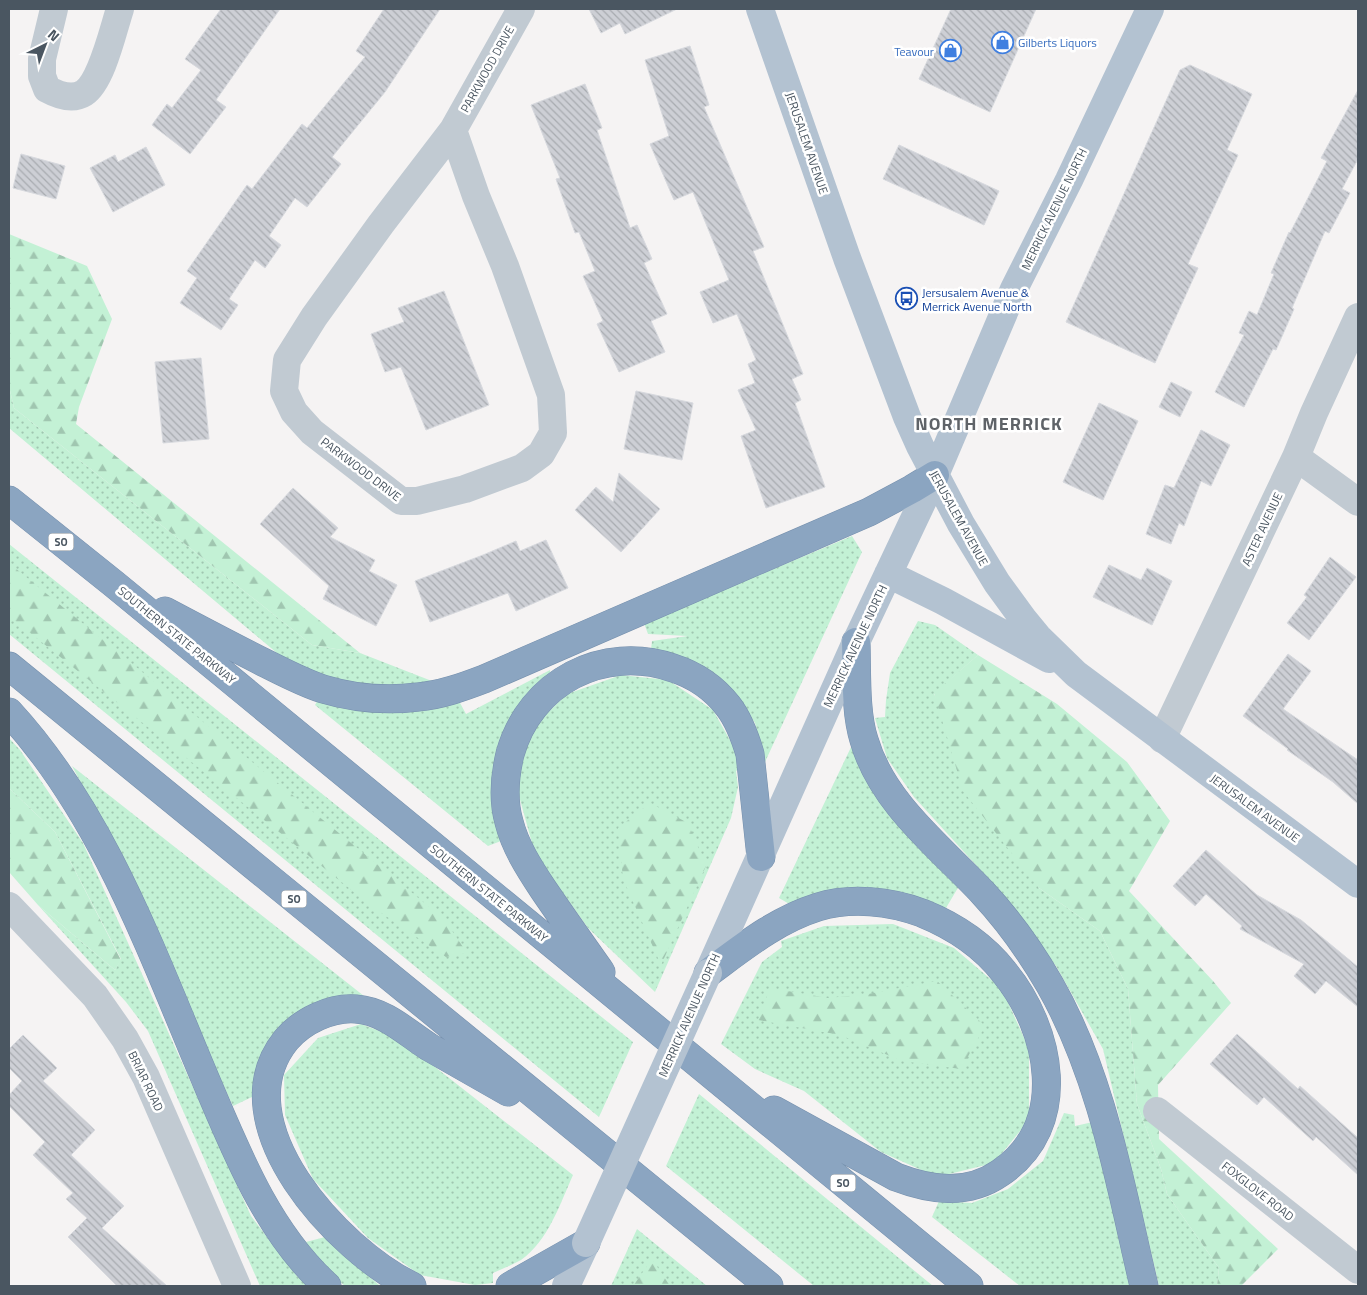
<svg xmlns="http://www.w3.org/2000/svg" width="1367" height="1295" font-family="'Titillium Web',sans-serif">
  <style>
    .grass { fill: url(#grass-dots) }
    .forest { fill: url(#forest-firs) }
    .building { fill: url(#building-back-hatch); stroke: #d7d9de }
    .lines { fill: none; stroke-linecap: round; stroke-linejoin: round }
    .highway-casing { stroke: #7690ad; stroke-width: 29 }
    .minor { stroke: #c1cad2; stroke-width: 28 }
    .major { stroke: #b3c2d1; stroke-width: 28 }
    .highway { stroke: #8ba5c1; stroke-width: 28 }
    .major-bridge { stroke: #b3c2d1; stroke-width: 28 }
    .labels { text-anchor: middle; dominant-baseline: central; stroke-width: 5; stroke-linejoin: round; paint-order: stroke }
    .shield { fill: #fff; stroke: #808990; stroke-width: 1 }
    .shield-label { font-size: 11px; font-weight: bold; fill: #4a5661 }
    .shop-label { font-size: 12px; fill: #366cbe; stroke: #fff; text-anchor: start }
    .street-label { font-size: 12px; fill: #4a5661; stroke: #fff }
    .transit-label { font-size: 12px; fill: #164399; stroke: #fff; text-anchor: start }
    .district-label { font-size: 18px; font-weight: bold; letter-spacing: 1px; fill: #5f6368; stroke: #fff }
  </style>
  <defs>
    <pattern id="grass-dots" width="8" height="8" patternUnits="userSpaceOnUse" patternTransform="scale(1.25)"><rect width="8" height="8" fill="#c3f1d5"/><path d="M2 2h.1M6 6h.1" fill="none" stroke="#a0c6b0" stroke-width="1.8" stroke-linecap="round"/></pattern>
    <pattern id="forest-firs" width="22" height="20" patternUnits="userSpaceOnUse" patternTransform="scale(1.25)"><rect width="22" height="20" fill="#c3f1d5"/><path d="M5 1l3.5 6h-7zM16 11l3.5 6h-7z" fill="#a0c6b0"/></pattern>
    <pattern id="building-back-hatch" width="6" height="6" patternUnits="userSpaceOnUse" patternTransform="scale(1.25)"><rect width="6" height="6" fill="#cdcfd5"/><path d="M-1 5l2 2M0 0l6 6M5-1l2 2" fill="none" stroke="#a8abb0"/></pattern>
  </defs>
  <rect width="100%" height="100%" fill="#f5f3f3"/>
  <path class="grass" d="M 9,386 L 14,408 L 312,645 L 360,653 L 437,683 L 360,688 L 296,669 L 9,428 Z
    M 852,536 L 862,552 L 765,762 L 755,723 L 729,686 L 696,663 L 651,650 L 652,641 L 688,636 L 648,634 L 644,623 Z
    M 9,544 L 633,1042 L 599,1117 L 9,634 Z
    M 918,621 L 935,625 L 978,655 L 934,694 L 1039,888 L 1100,931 L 1128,989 L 1137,1104 L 1161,1169 L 1167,1194 L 1219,1268 L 1217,1286 L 1159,1286 L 1103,1049 L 1056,966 L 985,875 L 914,797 L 887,758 L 875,718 L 885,717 L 886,700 L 890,673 Z
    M 550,670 L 551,678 L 520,706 L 501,841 L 488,846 L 315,705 L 319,698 L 459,701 L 466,714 Z
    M 621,675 L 668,680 L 713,710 L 740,758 L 742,766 L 736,771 L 738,787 L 731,818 L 655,992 L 588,928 L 535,854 L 516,785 L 532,728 L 567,694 Z
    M 9,738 L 20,750 L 83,843 L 251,1216 L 297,1276 L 309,1286 L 260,1286 L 148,1031 L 126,1002 L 38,905 L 115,970 L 121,959 L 55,832 L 9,788 Z
    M 853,743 L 867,780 L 888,813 L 959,886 L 946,908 L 881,890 L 791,905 L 779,898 Z
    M 72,766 L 364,996 L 328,1000 L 294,1014 L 264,1048 L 252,1097 L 233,1106 L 103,824 Z
    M 893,924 L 954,948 L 1002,989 L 1029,1049 L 1029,1120 L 994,1163 L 937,1177 L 881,1152 L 804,1091 L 755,1069 L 721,1044 L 762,962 L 782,947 L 781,941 L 824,926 Z
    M 361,1024 L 398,1038 L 573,1175 C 560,1204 548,1241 521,1260 C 512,1265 502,1269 493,1273 L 493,1283 L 475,1285 L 420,1275 L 368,1238 L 313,1179 L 285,1115 L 284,1075 L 318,1038 Z
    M 699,1094 L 933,1286 L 814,1286 L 666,1166 Z
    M 1064,1113 L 1074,1115 L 1075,1126 L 1093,1122 L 1131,1286 L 1020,1286 L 932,1217 L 939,1201 L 972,1203 L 1008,1189 L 1043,1161 Z
    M 637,1229 L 707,1286 L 611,1286 Z
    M 325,1237 L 380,1286 L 345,1286 L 323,1267 L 306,1242 Z"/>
  <path class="forest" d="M 9,234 L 87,266 L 112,319 L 79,407 L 76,424 L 360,653 L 312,645 L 14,408 L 9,386 Z
    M 9,563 L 444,919 L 467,953 L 446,957 L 374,908 L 9,616 Z
    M 978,655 L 1057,704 L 1127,762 L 1170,821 L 1129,891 L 1213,981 L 1231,1003 L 1158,1085 L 1159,1139 L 1278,1249 L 1241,1286 L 1217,1286 L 1219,1268 L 1167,1194 L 1161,1169 L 1137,1104 L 1128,989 L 1100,931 L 1039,888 L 963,791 L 934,693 Z
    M 9,788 L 55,832 L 121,960 L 115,970 L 38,905 L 9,872 Z
    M 650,803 L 688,823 L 706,866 L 661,965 L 623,879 L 618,828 Z
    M 937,981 L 985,1026 L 961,1069 L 902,1061 L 840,1035 L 758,1020 L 770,988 L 828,998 L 868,994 Z
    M 652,1259 L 670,1286 L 633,1286 Z"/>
  <path class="building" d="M 221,9 L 280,9 L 216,100 L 226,107 L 190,154 L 152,125 L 167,104 L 172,108 L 201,70 L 185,59 Z
    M 384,9 L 440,9 L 385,92 L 332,157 L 341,164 L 307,207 L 295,198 L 269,236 L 281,245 L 265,268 L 255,260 L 229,299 L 238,305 L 221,330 L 180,303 L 197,278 L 187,271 L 247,185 L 252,189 L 302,124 L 307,128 L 365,57 L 356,51 Z
    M 589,9 L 677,9 L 625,34 L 620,23 L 601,33 Z
    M 951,9 L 1036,9 L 990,112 L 919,79 Z
    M 690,46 L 709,105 L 704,107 L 764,247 L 753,251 L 803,374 L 792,379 L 801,400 L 795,403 L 825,487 L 766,508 L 741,436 L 756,430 L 738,390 L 755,383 L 748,364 L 756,360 L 737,314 L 713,323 L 700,292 L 729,280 L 693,192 L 674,200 L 650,144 L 669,136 L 645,60 Z
    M 1190,65 L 1252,94 L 1227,150 L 1238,155 L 1188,264 L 1198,268 L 1155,363 L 1066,322 L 1180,70 Z
    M 585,84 L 602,128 L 597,130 L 630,228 L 637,225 L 652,259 L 644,263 L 667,314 L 651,321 L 665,352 L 619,372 L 597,324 L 603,321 L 583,276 L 595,271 L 579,232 L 575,233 L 556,179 L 560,178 L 531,105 Z
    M 1358,90 L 1358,159 L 1342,189 L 1350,193 L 1329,233 L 1325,231 L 1292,308 L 1294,309 L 1276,350 L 1273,349 L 1244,407 L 1215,392 L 1244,335 L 1239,333 L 1249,311 L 1257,315 L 1274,274 L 1271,273 L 1289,232 L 1290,233 L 1327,161 L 1321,158 Z
    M 899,145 L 999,191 L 984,225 L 883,179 Z
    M 146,147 L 165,185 L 113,212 L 90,168 L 115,155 L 118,162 Z
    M 21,154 L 65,166 L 56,199 L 13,188 Z
    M 444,291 L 489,405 L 426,430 L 401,367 L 385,372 L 371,334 L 404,322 L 398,308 Z
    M 201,358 L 209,439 L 163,443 L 155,362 Z
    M 1171,382 L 1192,392 L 1180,417 L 1159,407 Z
    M 636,391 L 693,403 L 682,460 L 624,449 Z
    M 1099,403 L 1138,421 L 1103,500 L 1063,482 Z
    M 1201,430 L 1230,445 L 1211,486 L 1201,481 L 1184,526 L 1179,523 L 1171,544 L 1146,534 L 1165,485 L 1174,488 Z
    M 619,473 L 660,509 L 621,552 L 575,510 L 596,487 L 613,502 Z
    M 293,488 L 338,528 L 330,537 L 375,560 L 369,571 L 397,585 L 376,626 L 323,599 L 329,586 L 260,524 Z
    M 546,540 L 568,588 L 516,611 L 508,593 L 430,622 L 415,581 L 483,555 L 516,541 L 520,551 Z
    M 1330,557 L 1356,577 L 1309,640 L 1287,623 L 1307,597 L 1304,595 Z
    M 1109,565 L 1141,580 L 1147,568 L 1172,581 L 1152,625 L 1093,597 Z
    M 1288,654 L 1311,671 L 1283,709 L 1358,760 L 1358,804 L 1333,782 L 1287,750 L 1288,749 L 1243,716 Z
    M 1206,850 L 1257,895 L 1301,920 L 1358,967 L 1358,1007 L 1326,981 L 1315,994 L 1294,976 L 1304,964 L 1240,929 L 1242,926 L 1206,894 L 1195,906 L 1173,886 Z
    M 1237,1034 L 1298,1089 L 1300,1086 L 1358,1138 L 1358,1175 L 1316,1137 L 1313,1141 L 1264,1097 L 1257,1105 L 1210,1064 Z
    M 23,1035 L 57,1068 L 43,1081 L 95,1130 L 71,1155 L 124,1206 L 102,1228 L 167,1286 L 117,1286 L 68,1237 L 87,1218 L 66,1199 L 73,1193 L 33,1155 L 45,1142 L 9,1106 L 9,1095 L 22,1081 L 9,1068 L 9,1049 Z"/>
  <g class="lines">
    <defs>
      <path id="highway" d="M 9,500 L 114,584 L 969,1286
        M 165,611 C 199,629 233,647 267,664 C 285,673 304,683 323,689 C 353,698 387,701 418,697 C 441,695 463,687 484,679 L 869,512 L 912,489 L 935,475
        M 856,642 C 857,672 855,712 864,740 C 882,803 940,847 983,893 C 1009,921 1031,952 1050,985 C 1102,1076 1120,1184 1144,1286
        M 9,666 L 769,1286
        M 9,712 C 104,815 153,956 207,1083 C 238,1156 268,1232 327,1286
        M 601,972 C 582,945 562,917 543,889 C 529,868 515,846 509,822 C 503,801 505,775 510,754 C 530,682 603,644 673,668 C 695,675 714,688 728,706 C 739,720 745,737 750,754 L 761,857
        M 708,973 C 742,948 776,920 818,907 C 851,897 890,901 922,913 C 954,926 983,945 1004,972 C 1051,1029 1071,1125 1000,1173 C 967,1196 930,1190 896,1177 L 774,1110
        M 412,1286 C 339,1251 219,1123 286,1040 C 302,1021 331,1007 356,1009 C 385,1011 407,1033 429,1047 C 455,1062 482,1077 508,1092
        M 510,1286 L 586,1243"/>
    </defs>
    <use href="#highway" class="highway-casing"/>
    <path class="minor" d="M 54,9 L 42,59 L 42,76 L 47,89 C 58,95 73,100 84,93 C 102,81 113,30 120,9
      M 453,130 L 476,196 L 505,266 L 551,395 L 553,433 L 541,454 L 522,468 L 465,489 L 417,501 L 401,501 L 312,432 L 294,412 L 284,391 L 287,360 L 314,317 L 381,224 Z
      M 453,130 L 521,9
      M 1296,457 L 1358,502
      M 1162,739 L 1296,457 L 1314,413 L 1358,317
      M 9,906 L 95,996 L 125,1039 L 146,1077 L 237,1286
      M 1157,1111 L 1358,1270"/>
    <path class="major" d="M 760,9 L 847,258 L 907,417 L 920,446 L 961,524 L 997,583 L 1024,620 L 1038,637 L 1076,674 L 1358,884
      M 888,574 L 943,601 L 1049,659
      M 708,973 L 856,642 L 935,475 L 1014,289 L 1069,180 L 1150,9
      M 566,1286 L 586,1243"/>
    <use href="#highway" class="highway"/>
    <path class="major-bridge" d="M 586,1243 L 708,973"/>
  </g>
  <defs>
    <symbol id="shop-ring" viewBox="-11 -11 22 22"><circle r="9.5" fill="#fff" stroke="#3f7fe0" stroke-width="1.5"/><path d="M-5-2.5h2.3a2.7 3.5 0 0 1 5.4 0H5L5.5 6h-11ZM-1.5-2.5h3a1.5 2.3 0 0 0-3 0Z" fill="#3f7fe0"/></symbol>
    <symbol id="bus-ring" viewBox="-11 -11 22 22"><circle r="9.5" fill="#fff" stroke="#1a4fb4" stroke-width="1.5"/><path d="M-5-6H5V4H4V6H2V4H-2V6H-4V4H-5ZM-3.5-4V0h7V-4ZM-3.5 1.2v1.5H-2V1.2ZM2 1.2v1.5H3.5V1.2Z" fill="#1a4fb4"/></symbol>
  </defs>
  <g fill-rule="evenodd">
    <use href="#shop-ring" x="990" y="30" width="25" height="25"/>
    <use href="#shop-ring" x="938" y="38" width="25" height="25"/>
    <use href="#bus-ring" x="894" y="286" width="25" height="25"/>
  </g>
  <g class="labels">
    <g class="shield">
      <rect x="48.5" y="533.5" width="25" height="17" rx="4"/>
      <rect x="281.5" y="890.5" width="25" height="17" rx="4"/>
      <rect x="830.5" y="1174.5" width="25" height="17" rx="4"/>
    </g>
    <g class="shield-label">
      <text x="61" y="542">SO</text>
      <text x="294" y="899">SO</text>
      <text x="843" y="1183">SO</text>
    </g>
    <g class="shop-label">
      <text x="1018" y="42">Gilberts Liquors</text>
      <text x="934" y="51" text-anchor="end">Teavour</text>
    </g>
    <g class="street-label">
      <text transform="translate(487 69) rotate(-61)">PARKWOOD DRIVE</text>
      <text transform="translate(807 143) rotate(71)">JERUSALEM AVENUE</text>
      <text transform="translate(1054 209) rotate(-64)">MERRICK AVENUE NORTH</text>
      <text transform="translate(361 469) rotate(37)">PARKWOOD DRIVE</text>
      <text transform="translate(959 518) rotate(61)">JERUSALEM AVENUE</text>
      <text transform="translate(1262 529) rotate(-65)">ASTER AVENUE</text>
      <text transform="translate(177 635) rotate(39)">SOUTHERN STATE PARKWAY</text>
      <text transform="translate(855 646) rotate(-65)">MERRICK AVENUE NORTH</text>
      <text transform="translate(1255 808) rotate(36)">JERUSALEM AVENUE</text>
      <text transform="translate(489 893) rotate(39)">SOUTHERN STATE PARKWAY</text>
      <text transform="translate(689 1015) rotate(-66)">MERRICK AVENUE NORTH</text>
      <text transform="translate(146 1081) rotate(64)">BRIAR ROAD</text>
      <text transform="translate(1258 1191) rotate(38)">FOXGLOVE ROAD</text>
    </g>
    <g class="transit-label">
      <text x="922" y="292">Jersusalem Avenue &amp;<tspan x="922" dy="14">Merrick Avenue North</tspan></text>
    </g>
    <g class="district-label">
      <text x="989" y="423">NORTH MERRICK</text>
    </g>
  </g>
  <rect width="1367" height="1295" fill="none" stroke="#4a5661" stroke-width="20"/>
  <g transform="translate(45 45) rotate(42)" stroke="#ffffff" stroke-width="4" paint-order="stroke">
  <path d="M0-4L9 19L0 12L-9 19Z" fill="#4a5661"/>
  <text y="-8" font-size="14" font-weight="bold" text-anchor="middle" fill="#4a5661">N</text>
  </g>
</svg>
